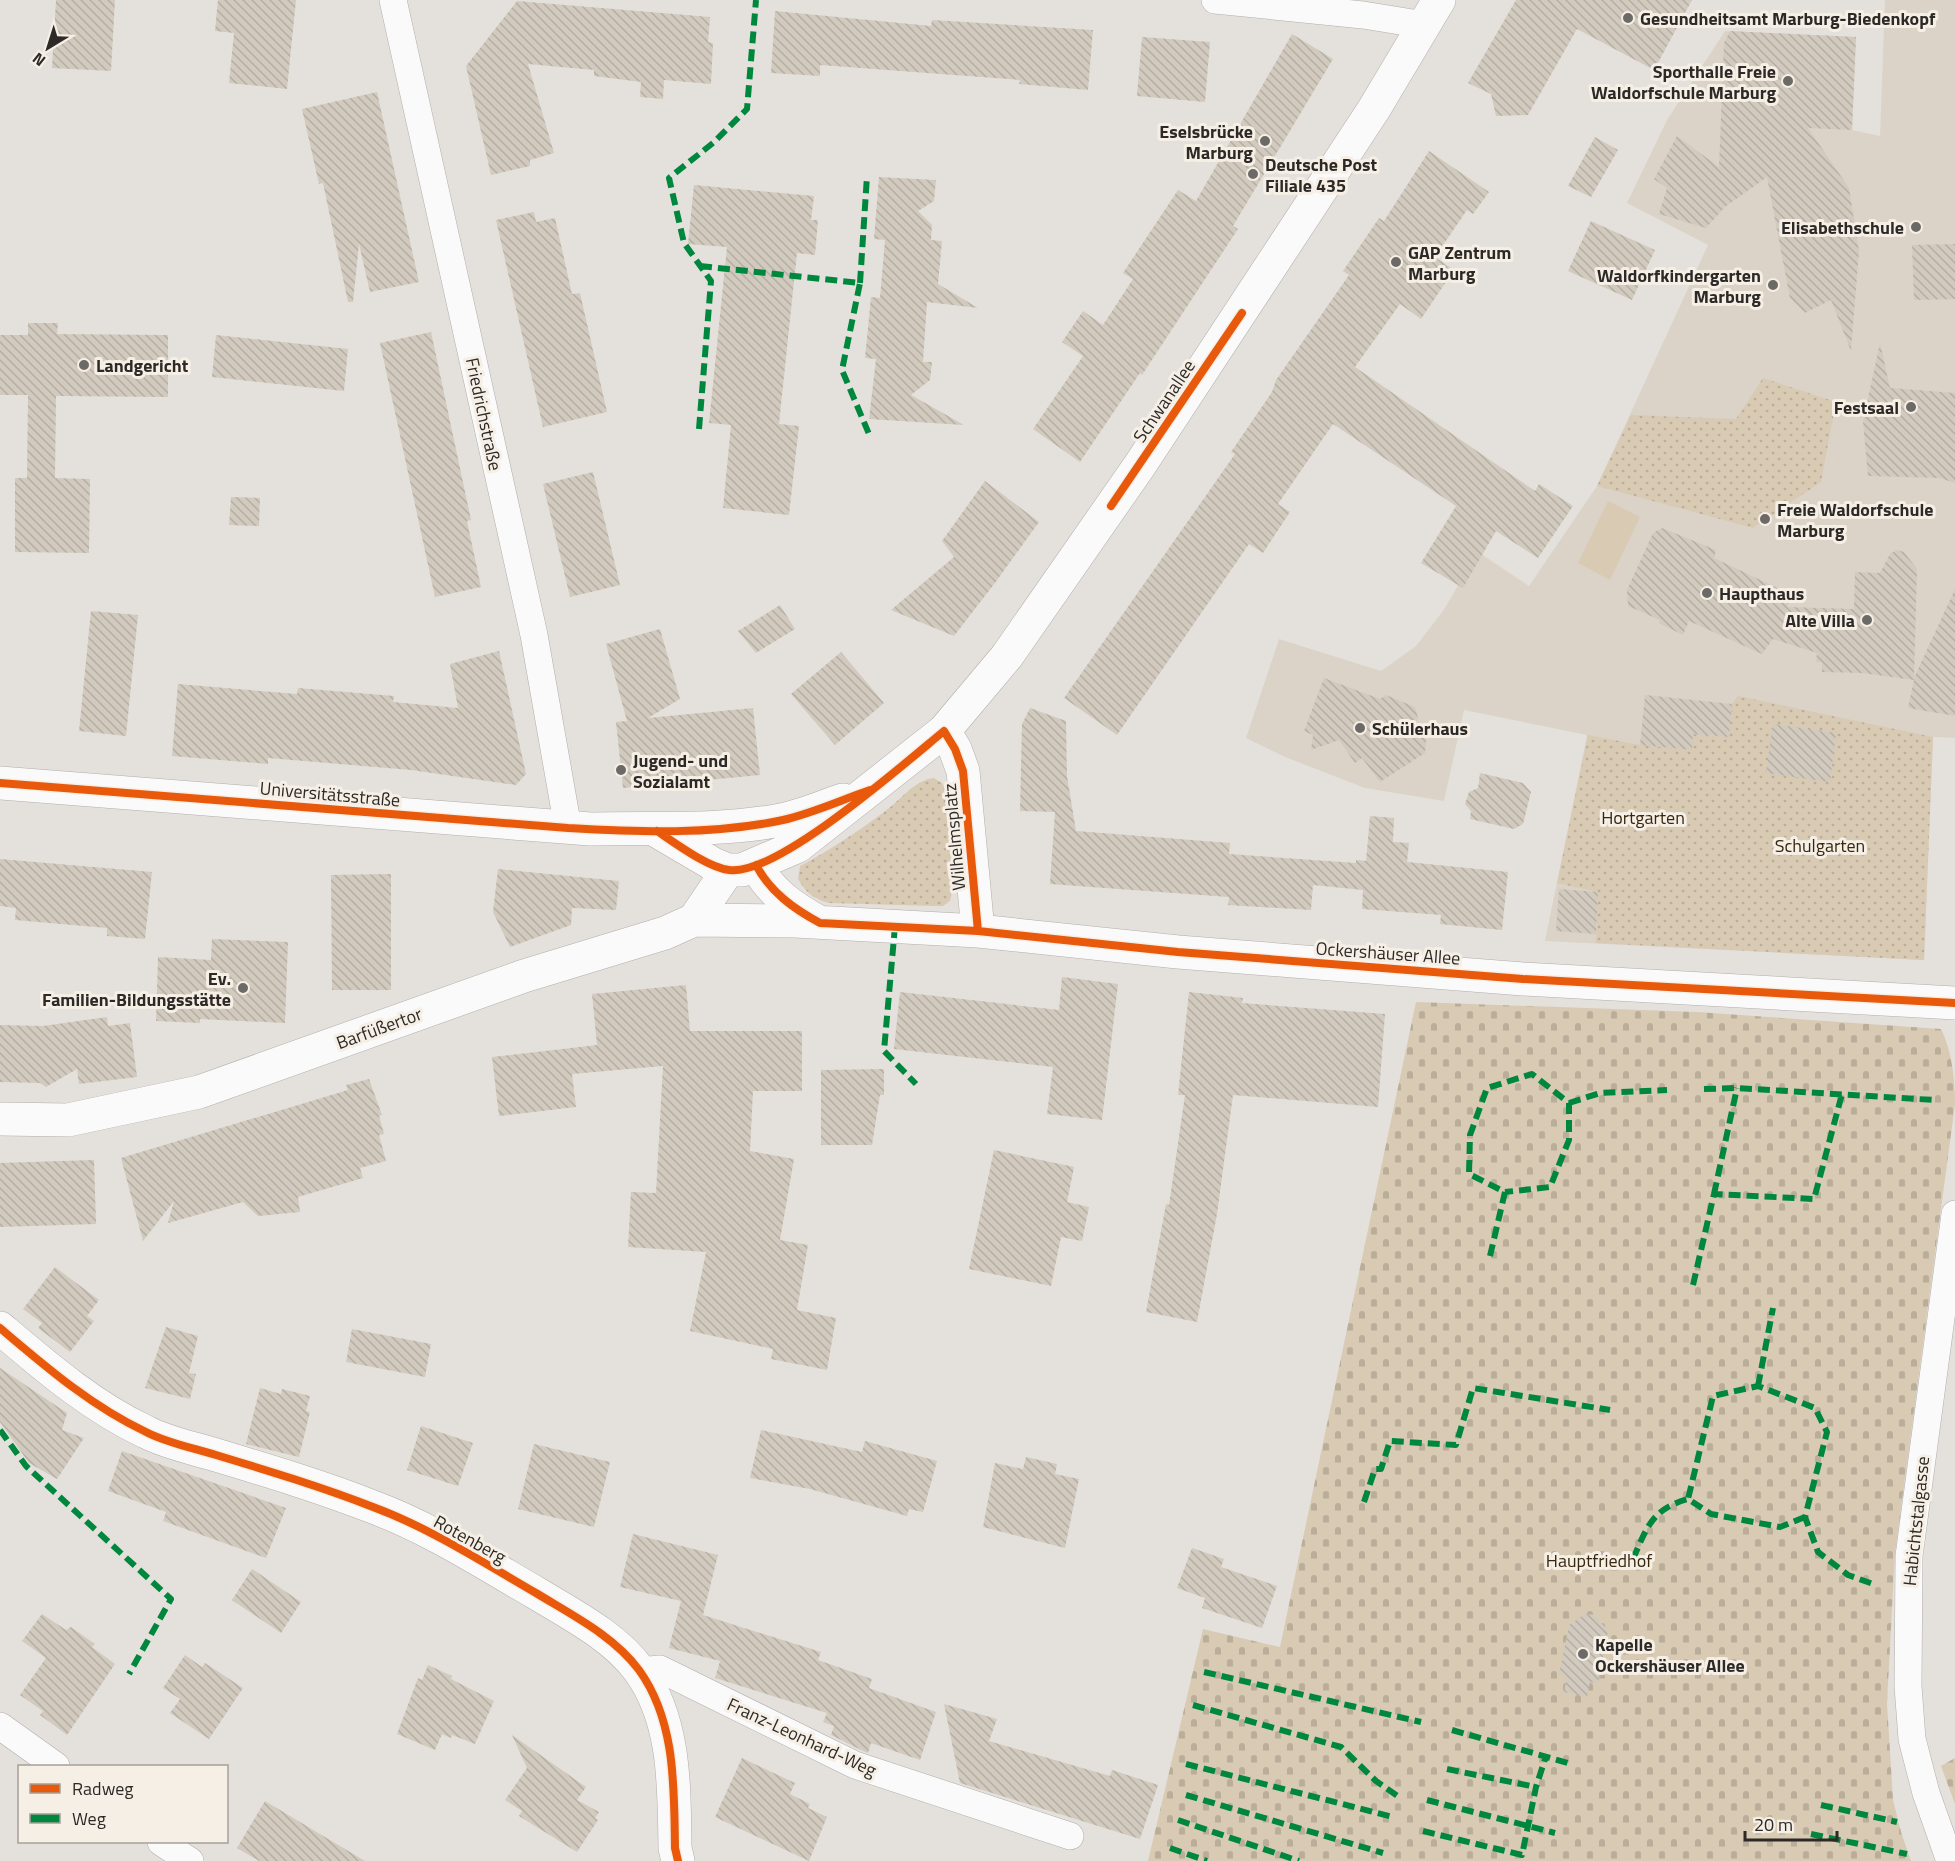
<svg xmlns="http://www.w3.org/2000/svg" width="1955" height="1861" font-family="'Titillium Web',sans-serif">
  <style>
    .built { fill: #dbd3c8 }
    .grass { fill: #d9cab4 }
    .cemetery { fill: url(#cemetery-stones) }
    .park { fill: url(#park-dots) }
    .building { fill: url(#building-back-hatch) }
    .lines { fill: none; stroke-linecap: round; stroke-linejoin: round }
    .street-casing { stroke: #b1aeab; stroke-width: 28 }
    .secondary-casing { stroke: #b1aeab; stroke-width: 34 }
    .street { stroke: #fbfafa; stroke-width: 27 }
    .secondary { stroke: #fbfafa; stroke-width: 33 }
    .quiet { stroke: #00873e; stroke-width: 6; stroke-dasharray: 12 6; stroke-linecap: butt }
    .cycleway-casing { stroke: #f6efe6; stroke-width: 11 }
    .cycleway { stroke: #e8590c; stroke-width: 8 }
    .poi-dot { fill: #6c6966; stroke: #f6efe6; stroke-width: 2 }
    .labels { text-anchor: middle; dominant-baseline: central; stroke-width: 6; stroke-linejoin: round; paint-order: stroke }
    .poi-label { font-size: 18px; font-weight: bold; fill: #2c2926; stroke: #f6efe6; text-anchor: start }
    .street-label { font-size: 18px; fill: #2c2926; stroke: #f6efe6 }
    .park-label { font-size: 18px; fill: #37270f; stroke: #f6efe6 }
  </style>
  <defs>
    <pattern id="cemetery-stones" width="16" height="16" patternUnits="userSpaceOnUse" patternTransform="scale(1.5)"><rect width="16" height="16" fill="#d9cab4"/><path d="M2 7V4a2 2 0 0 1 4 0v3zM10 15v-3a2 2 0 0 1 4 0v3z" fill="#baae9b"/></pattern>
    <pattern id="park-dots" width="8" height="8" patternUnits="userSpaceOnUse" patternTransform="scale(1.5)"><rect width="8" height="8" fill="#d9cab4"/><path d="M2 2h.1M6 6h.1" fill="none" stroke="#baae9b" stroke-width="1.8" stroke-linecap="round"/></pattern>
    <pattern id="building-back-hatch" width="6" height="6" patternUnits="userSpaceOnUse" patternTransform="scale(1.5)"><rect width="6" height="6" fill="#d2cabe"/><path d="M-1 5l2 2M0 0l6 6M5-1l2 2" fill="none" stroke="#b4aea3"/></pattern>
  </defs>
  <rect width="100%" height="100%" fill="#e4e1dc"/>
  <path class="built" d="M 1885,0 L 1955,0 L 1955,738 L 1933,737 L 1924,960 L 1545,941 L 1587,735 L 1464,710 L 1444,801 L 1365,788 L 1285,757 L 1246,738 L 1279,639 L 1381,671 L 1416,646 L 1443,611 L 1478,552 L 1529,586 L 1597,486 L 1708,245 L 1627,203 L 1667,120 L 1725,31 L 1856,37 L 1852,130 L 1880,136 Z"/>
  <path class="grass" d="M 1608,501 L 1640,517 L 1610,580 L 1578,563 Z"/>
  <path class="cemetery" d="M 1416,1002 L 1697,1012 L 1941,1029 C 1952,1051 1955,1080 1955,1104 L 1895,1553 L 1887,1703 L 1893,1800 L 1901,1832 L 1911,1861 L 1148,1861 L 1203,1629 L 1280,1647 Z
    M 1955,1758 L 1955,1804 L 1941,1766 Z"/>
  <path class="park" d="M 1763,378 L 1836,402 L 1821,482 L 1753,528 L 1597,486 L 1631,415 L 1736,419 Z
    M 1738,696 L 1933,737 L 1924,960 L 1596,943 L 1598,892 L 1557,883 L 1588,735 L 1640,745 L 1691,750 L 1693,734 L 1729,737 L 1732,704 Z
    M 934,778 C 935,779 941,782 942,783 C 953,799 957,884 950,901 L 943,906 L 934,906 L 829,903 C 814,899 806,893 798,879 L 800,866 C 830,850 857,832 884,812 C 900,801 914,780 934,778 Z"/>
  <path class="building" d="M 56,0 L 115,0 L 111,71 L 52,68 Z
    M 218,0 L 296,0 L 287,89 L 229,83 L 234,33 L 215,31 Z
    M 1516,0 L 1692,0 L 1654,70 L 1577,29 L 1528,115 L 1496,116 L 1491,94 L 1468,83 Z
    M 517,1 L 710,17 L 708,42 L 713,43 L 711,84 L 664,80 L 663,99 L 640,97 L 641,82 L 594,76 L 594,70 L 528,64 L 554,153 L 530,160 L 530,166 L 491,175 L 466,66 Z
    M 775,11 L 931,26 L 932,20 L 1093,30 L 1088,90 L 1019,84 L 1020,80 L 820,65 L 820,76 L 771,73 Z
    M 1730,31 L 1856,37 L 1852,130 L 1808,128 L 1849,188 L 1859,251 L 1851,351 L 1831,300 L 1805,313 L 1790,298 L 1767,177 L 1725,207 L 1706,228 L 1659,214 L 1667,188 L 1654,179 L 1677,136 L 1719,167 L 1724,43 Z
    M 1292,34 L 1333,59 L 1233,226 L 1238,229 L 1142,375 L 1140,373 L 1080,462 L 1033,429 L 1083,356 L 1062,342 L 1083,311 L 1103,325 L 1133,279 L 1123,273 L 1178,190 L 1196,201 Z
    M 1142,37 L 1210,42 L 1205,102 L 1137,96 Z
    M 377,92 L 419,282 L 370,292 L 359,244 L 353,302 L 348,302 L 323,183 L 319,184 L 302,109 Z
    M 1595,137 L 1618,150 L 1591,197 L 1568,186 Z
    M 1429,151 L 1489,192 L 1473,214 L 1467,210 L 1435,257 L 1454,270 L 1421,319 L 1400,304 L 1355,367 L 1535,491 L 1539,484 L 1573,506 L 1538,558 L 1496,531 L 1463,588 L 1421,563 L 1456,506 L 1333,424 L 1278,504 L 1290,512 L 1263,553 L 1249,544 L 1117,735 L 1064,698 L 1235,454 L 1231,452 L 1272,392 L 1276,380 L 1349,275 L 1343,271 L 1379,218 L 1384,221 Z
    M 879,177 L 936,180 L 934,201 L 918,211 L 932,225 L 931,240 L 942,241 L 938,284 L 978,308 L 927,302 L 923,362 L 932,362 L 930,380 L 911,395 L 964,425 L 869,419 L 876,359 L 865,358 L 871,297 L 880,298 L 885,240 L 874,239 Z
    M 694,185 L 814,196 L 811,220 L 818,220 L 815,255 L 797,253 L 779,424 L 799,426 L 789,515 L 723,508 L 731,425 L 709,423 L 727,247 L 688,244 Z
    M 534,212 L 536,222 L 555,218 L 572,294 L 580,293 L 607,412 L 543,427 L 496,220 Z
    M 1591,221 L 1655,250 L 1632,300 L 1568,271 Z
    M 1955,244 L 1955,299 L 1914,300 L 1912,245 Z
    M 28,323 L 58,323 L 57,334 L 168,335 L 168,397 L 56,396 L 55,478 L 90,479 L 89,553 L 15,552 L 15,478 L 27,478 L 28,395 L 0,395 L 0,335 L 28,335 Z
    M 431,332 L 471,520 L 467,521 L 481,587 L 435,597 L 380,343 Z
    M 216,335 L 348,349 L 344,391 L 212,377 Z
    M 1880,343 L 1890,388 L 1955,393 L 1955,483 L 1940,478 L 1868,476 L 1863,422 Z
    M 593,472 L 620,585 L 570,597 L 543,484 Z
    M 985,481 L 1039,522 L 995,583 L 954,636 L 891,610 L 954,557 L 942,541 Z
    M 231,497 L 260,498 L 259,526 L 229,525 Z
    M 1662,528 L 1716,550 L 1714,558 L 1792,595 L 1787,607 L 1854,609 L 1855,572 L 1880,573 L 1890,554 L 1897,550 L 1904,552 L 1917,569 L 1914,678 L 1955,589 L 1955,716 L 1908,708 L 1914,680 L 1862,673 L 1822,672 L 1822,662 L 1816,662 L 1817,653 L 1773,639 L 1762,654 L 1689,621 L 1683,635 L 1659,623 L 1660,620 L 1628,606 L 1627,590 L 1653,533 Z
    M 780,605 L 795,629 L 756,653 L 738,631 Z
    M 91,611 L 138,615 L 126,736 L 79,731 Z
    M 660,629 L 680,699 L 648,718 L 753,708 L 760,775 L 623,788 L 616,722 L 627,721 L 606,644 Z
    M 499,651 L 526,774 L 516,785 L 411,770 L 268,758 L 268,764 L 172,756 L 178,684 L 297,694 L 298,688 L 394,696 L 393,702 L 458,708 L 450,664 Z
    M 841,652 L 884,703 L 835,745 L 791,694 Z
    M 1324,678 L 1380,699 L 1386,695 L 1415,707 L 1418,718 L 1414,726 L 1426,740 L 1425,753 L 1380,782 L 1362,758 L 1355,763 L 1339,740 L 1311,750 L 1313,735 L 1304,731 Z
    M 1645,695 L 1732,704 L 1729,737 L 1693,734 L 1692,750 L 1640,745 Z
    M 1030,708 L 1066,721 L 1067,776 L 1076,831 L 1230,843 L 1229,854 L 1356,863 L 1356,860 L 1366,861 L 1370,816 L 1394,818 L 1393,842 L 1409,843 L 1407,862 L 1508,872 L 1502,930 L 1440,924 L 1441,915 L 1362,909 L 1363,890 L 1313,885 L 1311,910 L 1228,905 L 1229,897 L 1050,884 L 1055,812 L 1020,811 L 1022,724 Z
    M 1773,724 L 1836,733 L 1830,782 L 1766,773 Z
    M 1480,773 L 1523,783 L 1531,792 L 1523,824 L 1514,829 L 1470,819 L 1471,811 L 1465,804 L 1469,792 L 1478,788 Z
    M 0,859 L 152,872 L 145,939 L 107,936 L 107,928 L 15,920 L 16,908 L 0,906 Z
    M 498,869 L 619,881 L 616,910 L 572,908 L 571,925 L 510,947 L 493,912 Z
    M 391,874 L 391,990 L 332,990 L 331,875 Z
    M 1559,889 L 1598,892 L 1596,934 L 1556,931 Z
    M 212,939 L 288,942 L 285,1023 L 200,1019 L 200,1023 L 156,1021 L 158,957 L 211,960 Z
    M 1062,977 L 1118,984 L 1102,1120 L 1047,1114 L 1053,1067 L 894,1049 L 900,992 L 1059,1010 Z
    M 686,985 L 690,1031 L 802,1031 L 802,1091 L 753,1091 L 750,1151 L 794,1159 L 780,1240 L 808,1245 L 797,1310 L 836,1318 L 827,1370 L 771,1359 L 773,1349 L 690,1331 L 706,1252 L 628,1247 L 631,1192 L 656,1193 L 663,1066 L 572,1074 L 576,1107 L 499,1116 L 492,1057 L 597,1045 L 592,994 Z
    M 1189,992 L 1243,998 L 1242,1003 L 1385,1014 L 1378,1107 L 1233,1095 L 1217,1214 L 1197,1322 L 1146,1312 L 1166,1204 L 1169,1205 L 1185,1095 L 1178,1095 Z
    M 107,1017 L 108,1026 L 130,1023 L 137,1077 L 79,1084 L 77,1069 L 46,1087 L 40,1083 L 0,1082 L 0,1025 L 43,1026 Z
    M 884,1069 L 884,1095 L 880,1095 L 872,1145 L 821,1145 L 821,1070 Z
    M 369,1079 L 382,1115 L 379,1116 L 384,1134 L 379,1135 L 386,1161 L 360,1168 L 363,1178 L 298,1197 L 300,1212 L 258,1216 L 243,1202 L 168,1223 L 174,1201 L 143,1241 L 121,1158 L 348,1090 L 346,1085 Z
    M 994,1150 L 1074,1167 L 1067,1202 L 1089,1207 L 1082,1241 L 1061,1237 L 1051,1286 L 969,1269 Z
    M 94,1160 L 96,1224 L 0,1227 L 0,1163 Z
    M 55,1267 L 99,1300 L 87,1316 L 94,1321 L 70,1352 L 38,1328 L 42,1323 L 23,1309 Z
    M 166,1327 L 198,1336 L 189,1373 L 196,1374 L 190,1399 L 145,1388 Z
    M 352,1329 L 431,1344 L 425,1377 L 346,1362 Z
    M 0,1368 L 67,1413 L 62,1430 L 84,1438 L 57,1479 L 29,1463 L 0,1422 Z
    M 260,1388 L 281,1394 L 282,1389 L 310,1396 L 306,1411 L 310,1412 L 299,1457 L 246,1444 Z
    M 421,1426 L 473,1443 L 458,1486 L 407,1470 Z
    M 761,1430 L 862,1452 L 865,1441 L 937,1461 L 923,1512 L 909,1509 L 907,1516 L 810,1489 L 750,1478 Z
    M 534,1444 L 610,1462 L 594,1527 L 518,1509 Z
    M 122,1451 L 286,1508 L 266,1558 L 163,1521 L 166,1512 L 108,1491 Z
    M 1026,1457 L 1057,1464 L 1055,1474 L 1079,1479 L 1065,1548 L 983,1527 L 995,1463 L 1023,1469 Z
    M 633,1534 L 718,1555 L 703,1615 L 821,1652 L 818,1660 L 872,1679 L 869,1688 L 936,1712 L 920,1760 L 871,1743 L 868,1753 L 861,1750 L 831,1735 L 834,1726 L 823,1722 L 827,1713 L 715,1678 L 720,1661 L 669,1648 L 681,1601 L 620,1587 Z
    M 1192,1548 L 1224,1559 L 1221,1567 L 1277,1586 L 1262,1628 L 1202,1608 L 1205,1598 L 1177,1588 Z
    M 252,1569 L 301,1602 L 281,1633 L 232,1600 Z
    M 42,1614 L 66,1630 L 71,1627 L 95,1644 L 92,1647 L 115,1664 L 67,1735 L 40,1715 L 43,1711 L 20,1695 L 46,1658 L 22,1641 Z
    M 1585,1614 L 1595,1615 L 1608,1631 L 1598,1683 L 1590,1682 L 1587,1697 L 1564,1692 L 1567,1677 L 1559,1675 L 1569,1625 Z
    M 185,1655 L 202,1667 L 205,1663 L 243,1688 L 209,1739 L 170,1713 L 180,1699 L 163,1688 Z
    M 428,1665 L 452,1676 L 451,1679 L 494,1701 L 475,1744 L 452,1735 L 451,1738 L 442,1734 L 435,1750 L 397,1734 L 418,1678 L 422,1680 Z
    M 944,1704 L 997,1719 L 989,1741 L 1110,1776 L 1112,1770 L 1158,1785 L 1140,1839 L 960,1783 Z
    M 512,1735 L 586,1787 L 577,1800 L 599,1812 L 595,1818 L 598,1820 L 577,1852 L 519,1816 L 522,1811 L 505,1800 L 527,1768 Z
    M 742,1758 L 795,1783 L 790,1794 L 810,1804 L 808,1808 L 827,1817 L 809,1861 L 715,1817 Z
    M 265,1801 L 365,1861 L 259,1861 L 237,1848 Z"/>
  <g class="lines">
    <defs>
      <path id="street" d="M 393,0 L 534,635 L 568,828
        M 1215,0 L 1363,15 L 1425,25
        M 640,1671 L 660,1669 L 855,1765 L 1070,1836
        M 0,1726 L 56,1766
        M 161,1842 L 190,1861
        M 1950,1861 L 1926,1793 L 1912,1739 L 1908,1686 L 1909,1556 L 1955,1214"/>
      <path id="secondary" d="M 944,731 L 955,749 L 963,771 L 978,931
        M 0,783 L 590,829 C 654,827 717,832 781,820 C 802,816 822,807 843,800
        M 657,831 L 713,864 L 728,870 L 742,870 L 798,846 L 944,731 L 1007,656 L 1140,465 L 1374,109 L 1439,0
        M 756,865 C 770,892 793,908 819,922
        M 694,920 L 795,921 L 978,931 L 1178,952 L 1523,979 L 1955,1003
        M 0,1119 L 68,1120 L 199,1092 L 524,976 L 665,933 L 694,920 L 728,870
        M 0,1328 C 46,1367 91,1406 146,1432 C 167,1443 193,1448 216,1455 C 269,1471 322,1487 373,1507 C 430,1528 484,1563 536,1593 C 572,1615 614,1636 639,1670 C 676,1721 674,1788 675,1848 L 678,1861"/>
    </defs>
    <use href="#street" class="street-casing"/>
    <use href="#secondary" class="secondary-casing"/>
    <use href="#street" class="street"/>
    <use href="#secondary" class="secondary"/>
    <path class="quiet" d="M 700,266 L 860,283 L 842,370 L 869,434
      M 860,283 L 867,176
      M 699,429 L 711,281 L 684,243 L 669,178 L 713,143 L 747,109 L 756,0
      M 895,926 L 884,1051 L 916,1084
      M 1704,1089 L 1737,1088 L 1934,1100
      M 1569,1103 L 1600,1093 L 1667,1090
      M 1714,1194 L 1737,1088
      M 1490,1256 L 1505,1192 L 1469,1174 L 1470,1135 L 1487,1088 L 1532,1074 L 1569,1103 L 1569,1140 L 1550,1187 L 1505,1192
      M 1693,1285 L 1714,1194 L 1814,1199 L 1842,1094
      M 1758,1386 L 1773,1308
      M 0,1430 L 26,1466 L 171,1599 L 129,1674
      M 1364,1502 L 1375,1469 L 1381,1469 L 1390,1441 L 1456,1445 L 1473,1388 L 1610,1410
      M 1805,1517 L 1780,1527 L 1711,1514 L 1688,1499 L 1713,1396 L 1758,1386 L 1815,1408 L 1827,1432 L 1805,1517 L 1818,1552 L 1848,1575 L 1873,1584
      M 1633,1559 C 1647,1527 1652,1509 1688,1499
      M 1204,1672 L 1421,1722
      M 1193,1705 L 1341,1747 L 1376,1781 L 1399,1797
      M 1452,1730 L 1568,1763
      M 1186,1764 L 1393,1817
      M 1447,1769 L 1536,1787
      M 1186,1795 L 1383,1853
      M 1427,1800 L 1555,1833
      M 1821,1805 L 1897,1822
      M 1178,1820 L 1299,1861
      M 1423,1831 L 1522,1855 L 1536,1787 L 1546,1756
      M 1811,1834 L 1907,1854
      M 1170,1848 L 1207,1861"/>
    <defs>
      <path id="cycleway" d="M 1111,506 L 1242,313
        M 0,783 L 568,828 C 639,832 714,835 783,820 C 813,813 841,800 870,790
        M 657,831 C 675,843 707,867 729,870 C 776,877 905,763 944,731 L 955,749 L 963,771 L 978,931
        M 756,865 C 770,892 794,909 820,923 L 978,931 L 1178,952 L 1523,979 L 1955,1003
        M 0,1328 C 46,1367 91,1406 146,1432 C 167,1443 193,1448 216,1455 C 269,1471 322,1487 373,1507 C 430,1528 484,1563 536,1593 C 572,1615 614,1636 639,1670 C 676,1721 674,1788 675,1848 L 678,1861"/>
    </defs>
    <use href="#cycleway" class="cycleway-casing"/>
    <use href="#cycleway" class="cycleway"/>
  </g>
  <g class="poi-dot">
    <circle cx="1628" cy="18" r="6"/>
    <circle cx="1788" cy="81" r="6"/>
    <circle cx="1265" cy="141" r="6"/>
    <circle cx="1253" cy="174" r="6"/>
    <circle cx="1916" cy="227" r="6"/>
    <circle cx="1396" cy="262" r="6"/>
    <circle cx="1773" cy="285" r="6"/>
    <circle cx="84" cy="365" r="6"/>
    <circle cx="1911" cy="407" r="6"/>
    <circle cx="1765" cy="519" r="6"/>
    <circle cx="1707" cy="593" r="6"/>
    <circle cx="1867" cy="620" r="6"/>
    <circle cx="1360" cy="728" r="6"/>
    <circle cx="621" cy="770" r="6"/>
    <circle cx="243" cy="988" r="6"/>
    <circle cx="1583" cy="1654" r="6"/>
  </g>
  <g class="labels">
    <g class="poi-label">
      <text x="1640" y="18">Gesundheitsamt Marburg-Biedenkopf</text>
      <text x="1776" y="71" text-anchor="end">Sporthalle Freie<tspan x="1776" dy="21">Waldorfschule Marburg</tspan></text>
      <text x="1253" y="131" text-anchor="end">Eselsbrücke<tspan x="1253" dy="21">Marburg</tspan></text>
      <text x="1265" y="164">Deutsche Post<tspan x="1265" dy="21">Filiale 435</tspan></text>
      <text x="1904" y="227" text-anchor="end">Elisabethschule</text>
      <text x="1408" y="252">GAP Zentrum<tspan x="1408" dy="21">Marburg</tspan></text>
      <text x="1761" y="275" text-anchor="end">Waldorfkindergarten<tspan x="1761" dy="21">Marburg</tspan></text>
      <text x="96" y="365">Landgericht</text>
      <text x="1899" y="407" text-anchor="end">Festsaal</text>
      <text x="1777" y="509">Freie Waldorfschule<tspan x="1777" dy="21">Marburg</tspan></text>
      <text x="1719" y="593">Haupthaus</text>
      <text x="1855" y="620" text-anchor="end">Alte Villa</text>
      <text x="1372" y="728">Schülerhaus</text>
      <text x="633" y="760">Jugend- und<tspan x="633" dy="21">Sozialamt</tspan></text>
      <text x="231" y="978" text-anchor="end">Ev.<tspan x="231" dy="21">Familien-Bildungsstätte</tspan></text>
      <text x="1595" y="1644">Kapelle<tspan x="1595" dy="21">Ockershäuser Allee</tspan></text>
    </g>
    <g class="street-label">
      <text transform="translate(1164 401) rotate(-56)">Schwanallee</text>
      <text transform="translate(484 414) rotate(78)">Friedrichstraße</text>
      <text transform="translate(330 794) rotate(5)">Universitätsstraße</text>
      <text transform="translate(954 837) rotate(-95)">Wilhelmsplatz</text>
      <text transform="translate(1388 953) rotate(4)">Ockershäuser Allee</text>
      <text transform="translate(379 1028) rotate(-20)">Barfüßertor</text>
      <text transform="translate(1916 1521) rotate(-84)">Habichtstalgasse</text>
      <text transform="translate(470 1539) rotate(29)">Rotenberg</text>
      <text transform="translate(802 1737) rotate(25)">Franz-Leonhard-Weg</text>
    </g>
    <g class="park-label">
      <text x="1643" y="817">Hortgarten</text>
      <text x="1820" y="845">Schulgarten</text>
      <text x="1599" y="1560">Hauptfriedhof</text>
    </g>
  </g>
  <rect x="18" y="1765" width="210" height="78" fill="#f6efe6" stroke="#a5a099" stroke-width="1.5"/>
  <rect x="30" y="1784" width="30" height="9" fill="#e8590c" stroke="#a5a099" stroke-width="1.5"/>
  <text x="72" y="1795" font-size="18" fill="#2c2926">Radweg</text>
  <rect x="30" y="1814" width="30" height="9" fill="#00873e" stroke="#a5a099" stroke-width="1.5"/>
  <text x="72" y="1825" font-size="18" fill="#2c2926">Weg</text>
  <g transform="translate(48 48) rotate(218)" stroke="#f6efe6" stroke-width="4.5" paint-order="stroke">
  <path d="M0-4.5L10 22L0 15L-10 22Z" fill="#2c2926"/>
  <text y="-9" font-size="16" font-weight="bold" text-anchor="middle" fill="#2c2926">N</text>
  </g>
  <path d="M1745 1831v9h92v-9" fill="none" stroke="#2c2926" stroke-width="3"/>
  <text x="1754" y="1831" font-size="18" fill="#2c2926" stroke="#f6efe6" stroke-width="4.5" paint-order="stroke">20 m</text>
</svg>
